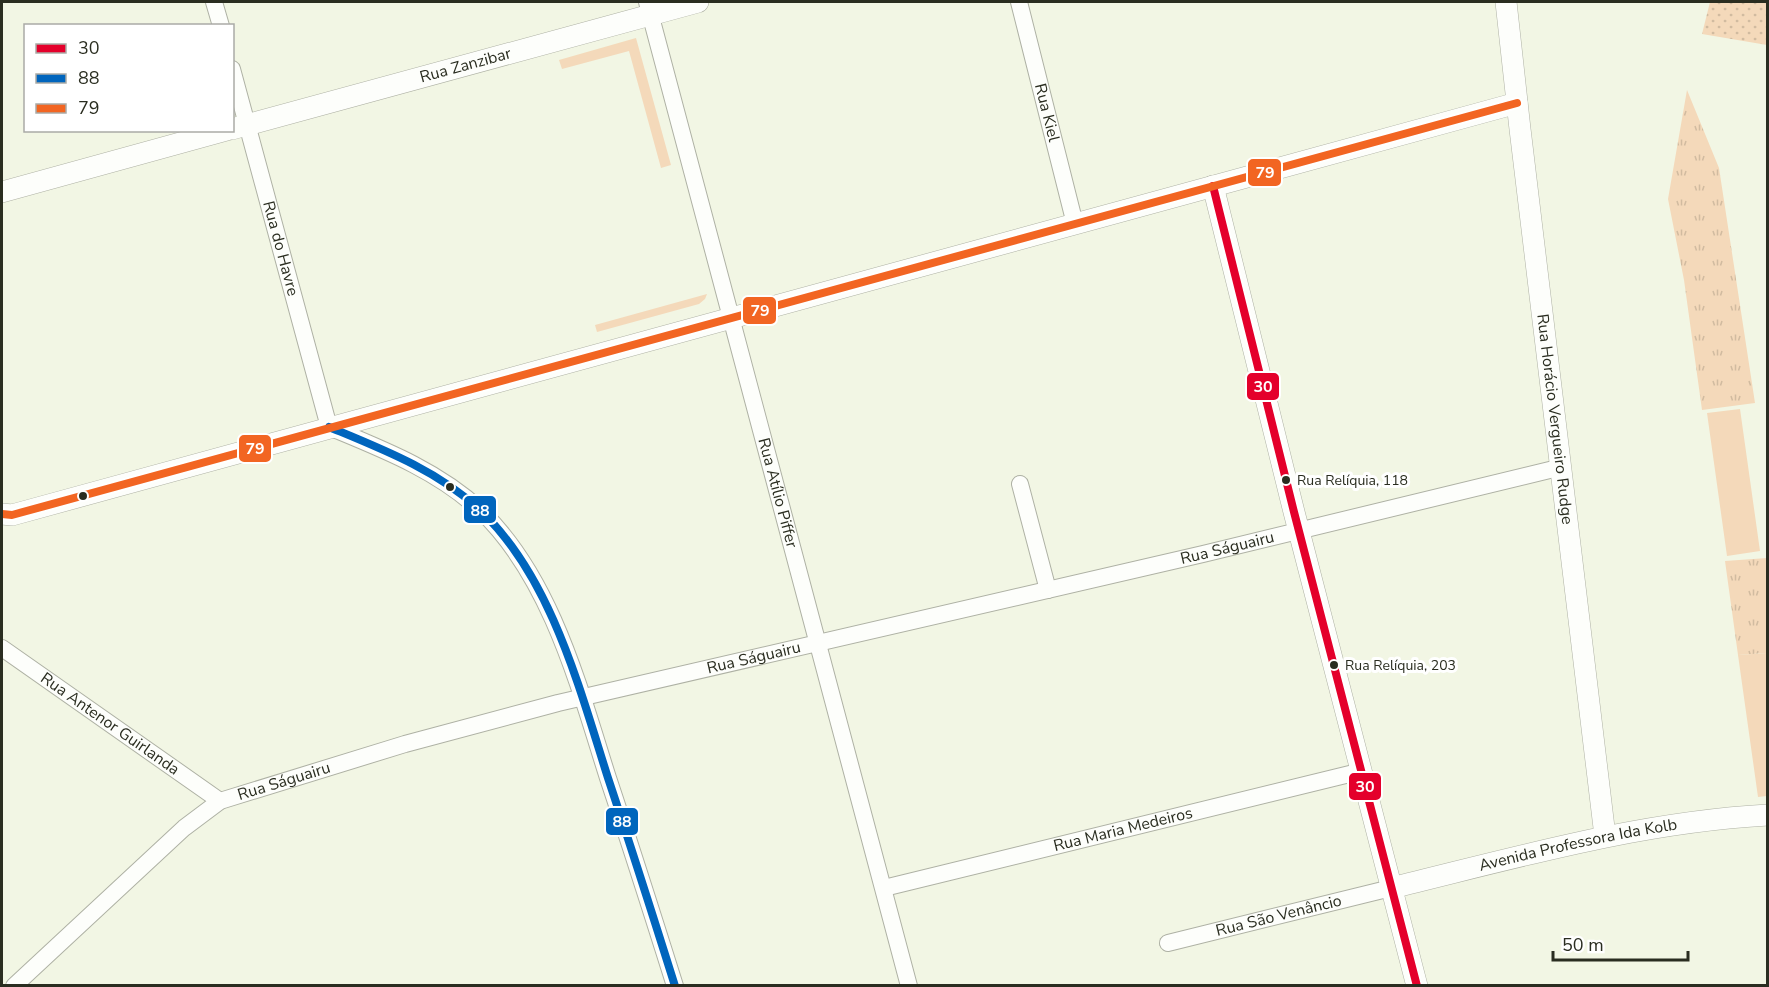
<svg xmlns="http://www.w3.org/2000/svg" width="1769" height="987" font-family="'Nunito Sans',sans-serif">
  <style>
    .grass { fill: url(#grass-dots) }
    .park { fill: url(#park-tufts) }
    .garden { fill: #f4d9ba }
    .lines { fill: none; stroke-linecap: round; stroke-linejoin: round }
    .minor-casing { stroke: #aeb1a4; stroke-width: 18 }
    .tertiary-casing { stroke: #aeb1a4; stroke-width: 22 }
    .minor { stroke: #fdfefb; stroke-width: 16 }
    .tertiary { stroke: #fdfefb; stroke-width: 21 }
    .bus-1-casing { stroke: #fff; stroke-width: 12 }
    .bus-2-casing { stroke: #fff; stroke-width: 12 }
    .bus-3-casing { stroke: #fff; stroke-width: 12 }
    .bus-1 { stroke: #e4002b; stroke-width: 8 }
    .bus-2 { stroke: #0065bd; stroke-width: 8 }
    .bus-3 { stroke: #f26522; stroke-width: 8 }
    .bus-dot { fill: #2a2d20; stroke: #fff; stroke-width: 2 }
    .labels { text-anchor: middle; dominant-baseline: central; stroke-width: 6; stroke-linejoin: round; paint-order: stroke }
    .bus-label { font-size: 14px; fill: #2a2d20; stroke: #fff; text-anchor: start }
    .street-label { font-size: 16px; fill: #2a2d20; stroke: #fff }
    .line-badge { stroke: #fff; stroke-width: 2 }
    .badge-label { font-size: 16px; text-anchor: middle; font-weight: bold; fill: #fff }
  </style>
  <defs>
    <pattern id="grass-dots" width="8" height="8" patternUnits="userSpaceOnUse" patternTransform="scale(1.5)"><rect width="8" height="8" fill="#f4d9ba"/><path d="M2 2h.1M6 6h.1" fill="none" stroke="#d1bba0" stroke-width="1.8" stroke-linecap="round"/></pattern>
    <pattern id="park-tufts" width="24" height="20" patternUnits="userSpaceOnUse" patternTransform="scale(1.5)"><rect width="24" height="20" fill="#f4d9ba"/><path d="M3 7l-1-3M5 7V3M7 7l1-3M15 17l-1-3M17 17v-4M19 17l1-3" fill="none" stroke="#d1bba0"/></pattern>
  </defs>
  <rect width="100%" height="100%" fill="#f2f6e4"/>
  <path class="grass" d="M 1710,2 L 1767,2 L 1767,45 L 1702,34 Z"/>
  <path class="park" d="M 1687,90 L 1719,168 L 1755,403 L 1702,410 L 1684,280 L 1668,199 Z
    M 1767,558 L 1767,653 L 1738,655 L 1725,561 Z"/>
  <path class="garden" d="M 636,38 L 671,165 L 661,168 L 629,51 L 562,69 L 559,60 Z
    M 707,294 L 705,299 L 699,304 L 597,332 L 595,325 Z
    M 1740,409 L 1760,551 L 1727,556 L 1707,413 Z
    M 1767,653 L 1767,796 L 1758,797 L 1738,655 Z"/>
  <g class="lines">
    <defs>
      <g id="minor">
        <path d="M 214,2 L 221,26"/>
        <path id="s1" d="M 647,2 L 909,986"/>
        <path id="s2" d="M 1019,2 L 1075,224"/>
        <path id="s3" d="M 232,69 L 329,427 C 382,449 437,470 480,510 C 551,577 579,687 608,778 C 631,847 653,916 675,986"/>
        <path d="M 1020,484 L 1048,590"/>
        <path id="s4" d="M 2,648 L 220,801"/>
        <path id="s5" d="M 884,888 L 1362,771"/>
        <path id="s6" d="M 1168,943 L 1391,888"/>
        <path id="s7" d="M 14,986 L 184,828 L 220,801 L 405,744 L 558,703 L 1203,554 L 1562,467"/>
      </g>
      <g id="tertiary">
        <path id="s8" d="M 1506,2 L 1520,129 L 1605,836"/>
        <path id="s9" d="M 232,129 L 698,2"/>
        <path d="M 1213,186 L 1294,512 L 1417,986"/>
        <path d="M 2,192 L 227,130"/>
        <path d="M 2,514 L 12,515 L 1517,103"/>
        <path id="s10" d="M 1391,888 C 1515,858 1639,822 1768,815"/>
      </g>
    </defs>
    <use href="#minor" class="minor-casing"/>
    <use href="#tertiary" class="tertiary-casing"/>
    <use href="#minor" class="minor"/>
    <use href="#tertiary" class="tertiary"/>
    <defs>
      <path id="bus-1" d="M 1213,186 L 1294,512 L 1417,986"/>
      <path id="bus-2" d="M 329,427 C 382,449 437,470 480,510 C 551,577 579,687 608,778 C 631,847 653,916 675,986"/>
      <path id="bus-3" d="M 2,514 L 12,515 L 1517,103"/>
    </defs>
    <use href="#bus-1" class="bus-1-casing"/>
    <use href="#bus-2" class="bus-2-casing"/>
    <use href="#bus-3" class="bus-3-casing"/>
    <use href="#bus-1" class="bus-1"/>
    <use href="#bus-2" class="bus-2"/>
    <use href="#bus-3" class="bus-3"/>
  </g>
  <g class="bus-dot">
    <circle cx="1286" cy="480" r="5"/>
    <circle cx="450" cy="487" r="5"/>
    <circle cx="83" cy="496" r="5"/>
    <circle cx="1334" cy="665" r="5"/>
  </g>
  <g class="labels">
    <g class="bus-label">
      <text x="1297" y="480">Rua Relíquia, 118</text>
      <text x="1345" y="665">Rua Relíquia, 203</text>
    </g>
    <g class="street-label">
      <text stroke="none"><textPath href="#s9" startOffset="242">Rua Zanzibar</textPath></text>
      <text stroke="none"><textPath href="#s2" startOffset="114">Rua Kiel</textPath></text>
      <text stroke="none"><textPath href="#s3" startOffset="186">Rua do Havre</textPath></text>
      <text stroke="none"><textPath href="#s8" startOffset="420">Rua Horácio Vergueiro Rudge</textPath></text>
      <text stroke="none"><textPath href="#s1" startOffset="508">Rua Atílio Piffer</textPath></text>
      <text stroke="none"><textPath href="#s7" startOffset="1316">Rua Ságuairu</textPath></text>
      <text stroke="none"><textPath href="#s7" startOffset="830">Rua Ságuairu</textPath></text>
      <text stroke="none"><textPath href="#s4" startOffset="132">Rua Antenor Guirlanda</textPath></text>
      <text stroke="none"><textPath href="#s7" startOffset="344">Rua Ságuairu</textPath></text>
      <text stroke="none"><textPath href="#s5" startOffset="246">Rua Maria Medeiros</textPath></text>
      <text stroke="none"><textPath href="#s10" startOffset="192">Avenida Professora Ida Kolb</textPath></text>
      <text stroke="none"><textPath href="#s6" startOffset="114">Rua São Venâncio</textPath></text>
    </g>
  </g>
  <g class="line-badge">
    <rect x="1247" y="158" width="35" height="29" rx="6" fill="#f26522"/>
    <rect x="742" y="296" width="35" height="29" rx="6" fill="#f26522"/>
    <rect x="1246" y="372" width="34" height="29" rx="6" fill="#e4002b"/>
    <rect x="238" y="434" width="34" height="29" rx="6" fill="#f26522"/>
    <rect x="463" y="495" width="34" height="29" rx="6" fill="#0065bd"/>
    <rect x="1348" y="772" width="34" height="29" rx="6" fill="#e4002b"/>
    <rect x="605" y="807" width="34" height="29" rx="6" fill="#0065bd"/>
  </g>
  <g class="badge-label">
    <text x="1265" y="178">79</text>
    <text x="760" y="316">79</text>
    <text x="1263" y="392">30</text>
    <text x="255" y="454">79</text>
    <text x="480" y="516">88</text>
    <text x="1365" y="792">30</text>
    <text x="622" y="827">88</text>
  </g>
  <rect width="1769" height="987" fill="none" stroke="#2a2d20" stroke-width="6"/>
  <rect x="24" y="24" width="210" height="108" fill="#ffffff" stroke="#aaaba6" stroke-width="1.5"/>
  <rect x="36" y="44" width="30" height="9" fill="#e4002b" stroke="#aaaba6" stroke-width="1.5"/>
  <text x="78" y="54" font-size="18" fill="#2a2d20">30</text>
  <rect x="36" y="74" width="30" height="9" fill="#0065bd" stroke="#aaaba6" stroke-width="1.5"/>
  <text x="78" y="84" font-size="18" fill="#2a2d20">88</text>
  <rect x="36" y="104" width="30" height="9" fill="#f26522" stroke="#aaaba6" stroke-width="1.5"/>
  <text x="78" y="114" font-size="18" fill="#2a2d20">79</text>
  <path d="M1553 951v9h135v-9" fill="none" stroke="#2a2d20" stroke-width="3"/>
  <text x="1562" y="951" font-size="18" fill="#2a2d20" stroke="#ffffff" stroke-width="4.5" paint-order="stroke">50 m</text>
</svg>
